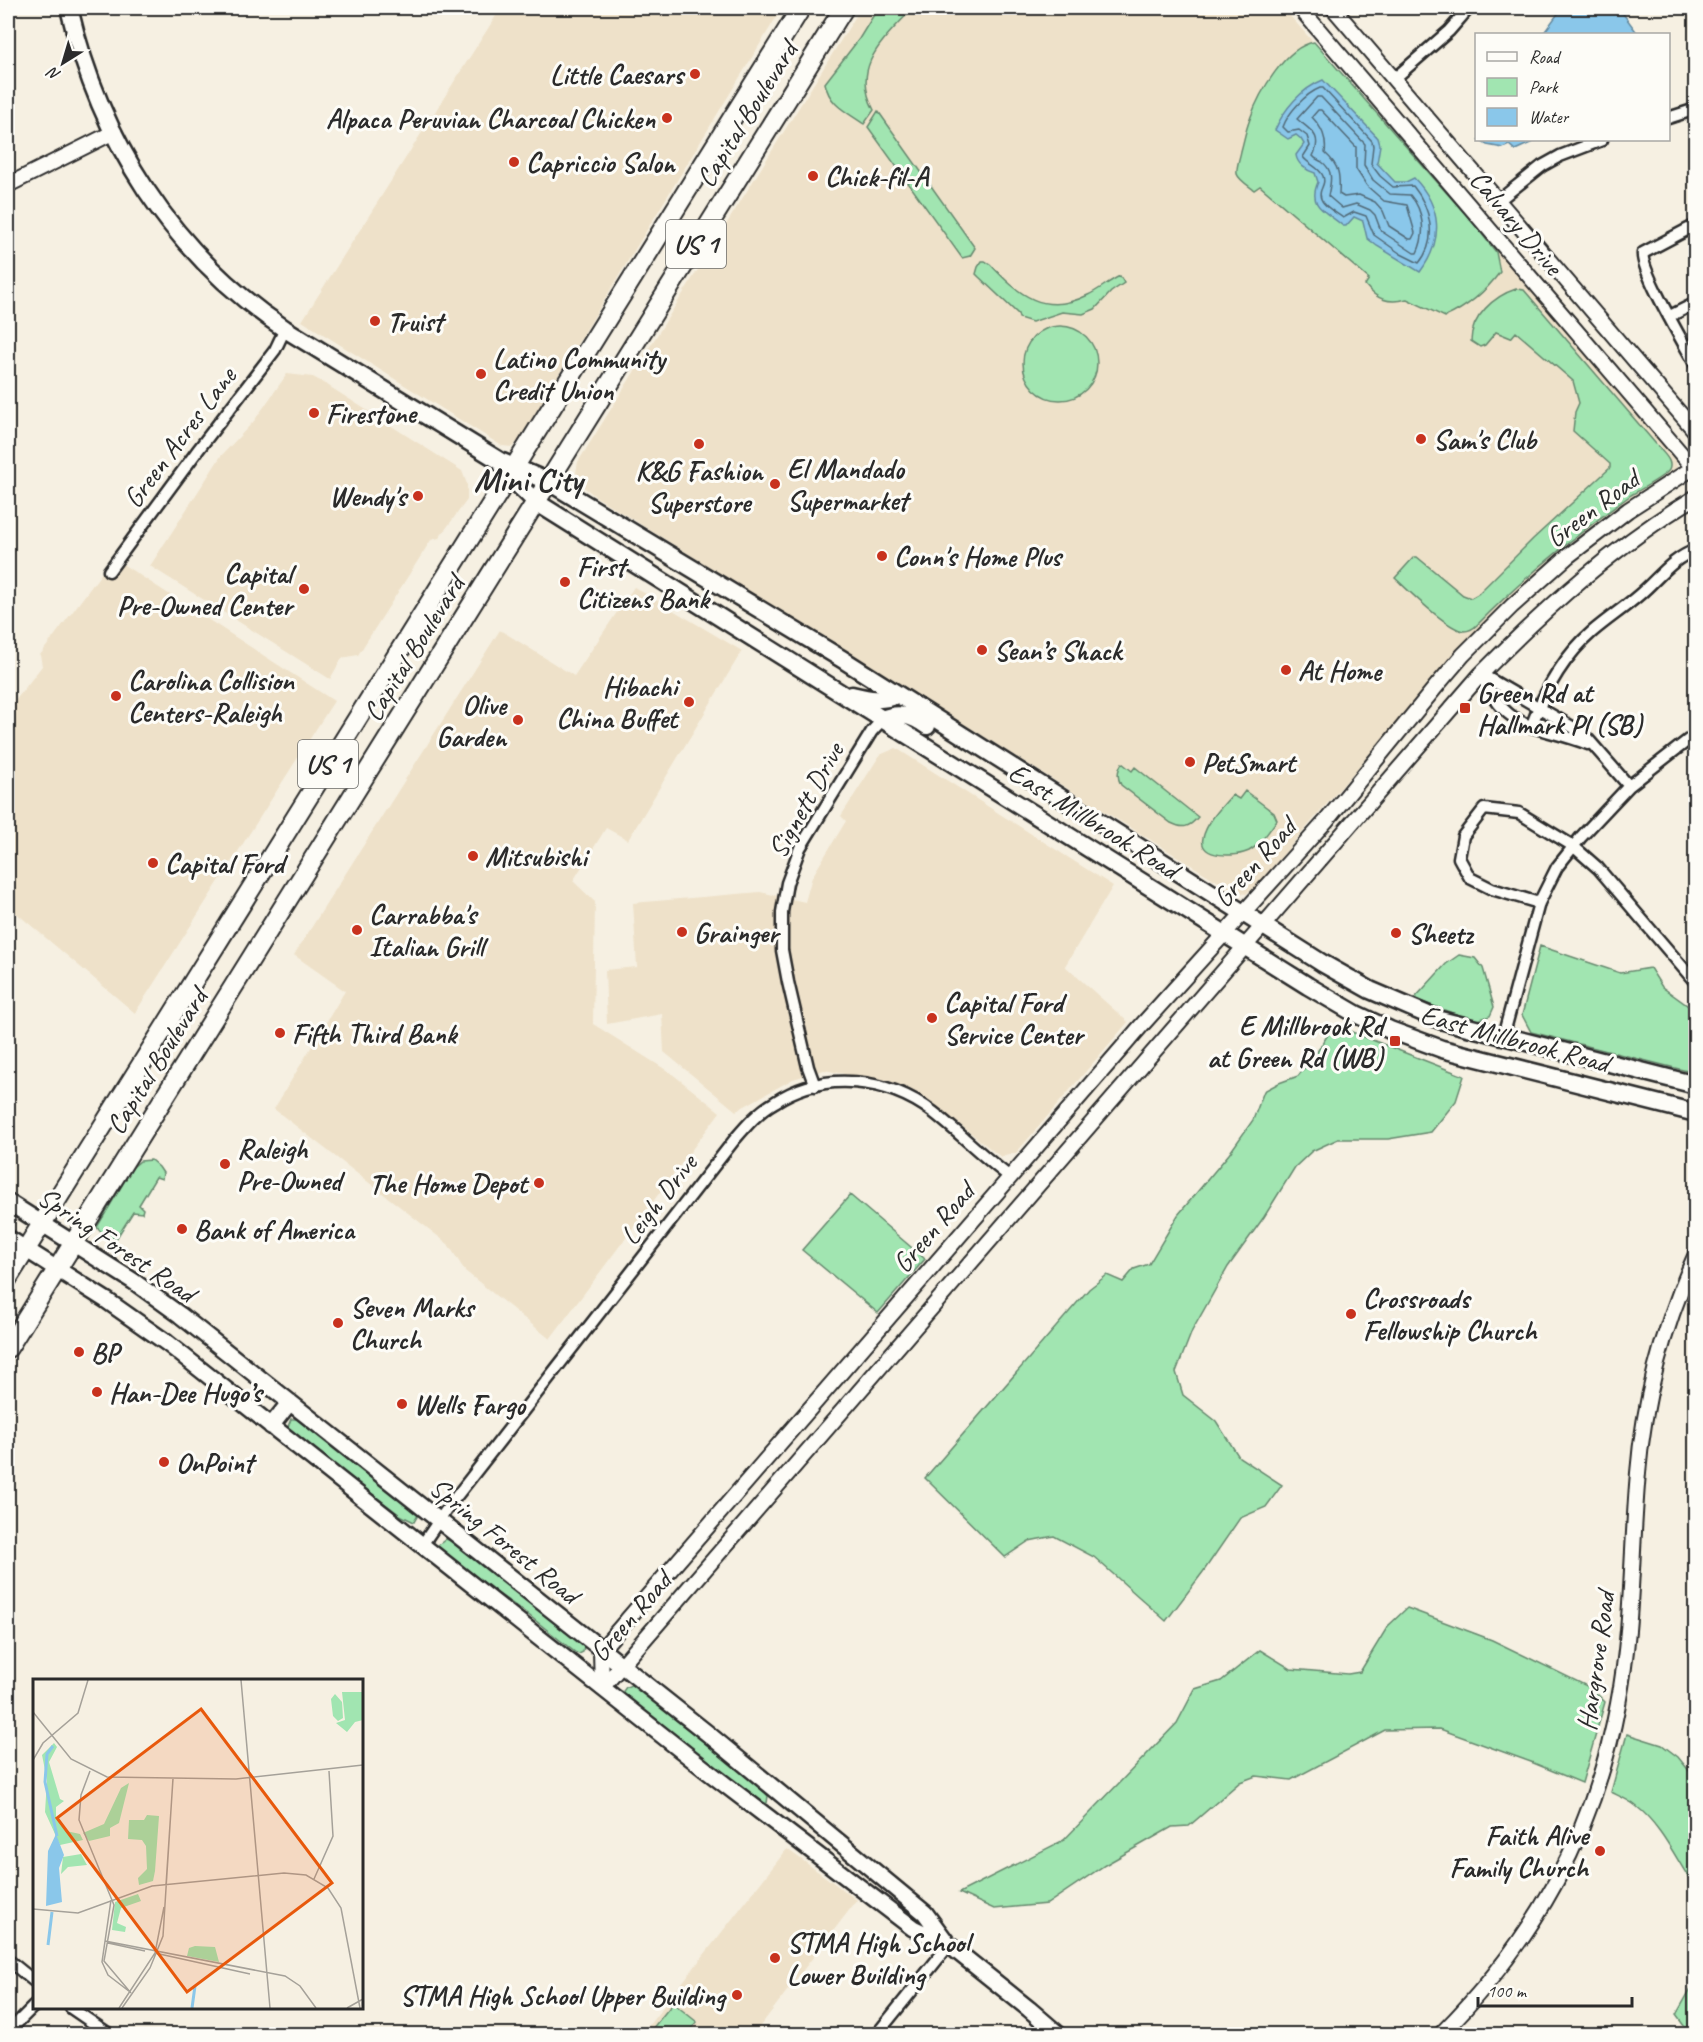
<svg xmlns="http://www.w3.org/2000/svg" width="1703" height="2042" font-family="Caveat,sans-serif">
<rect width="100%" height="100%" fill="#f6f0e2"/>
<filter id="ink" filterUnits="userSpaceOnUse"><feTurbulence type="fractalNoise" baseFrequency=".0167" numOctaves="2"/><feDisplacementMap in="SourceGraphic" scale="12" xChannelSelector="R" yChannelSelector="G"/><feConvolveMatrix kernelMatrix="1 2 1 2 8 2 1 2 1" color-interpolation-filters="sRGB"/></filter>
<g filter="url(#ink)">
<!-- built -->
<path fill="#eee1c9" d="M501,8H782L519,440L512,447L502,446L302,321Z
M861,8H1283L1474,224L1675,457L1677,467L1671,475L1521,590L1472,635L1257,885L1246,894L1233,891L595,496L579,483L576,472L578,462Z
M287,374L313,377L324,383L462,471L467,484V500L439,538L431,540L358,655L342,658L330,679L150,566L221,456L254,421Z
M113,558L334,701L135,1013L8,906V710L42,666L40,655Z
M634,587L742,651L628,840L606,828L573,881L595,902L593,1024L671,1073L720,1112L550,1339L465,1271L448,1244L274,1109L345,991L294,955L500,630L574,676Z
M896,748L1113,886L1065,966L1128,1022L1016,1153L1001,1157L944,1112L898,1084L824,1070L793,1079L736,1111L664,1052L662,1014L607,1024L605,970L637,967L633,903L760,892L805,902L812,877L846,821L841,816L880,755Z
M787,1849L857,1900L754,2034H642Z"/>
<!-- green -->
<path fill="#a1e5b1" stroke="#66886e" stroke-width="1.5" d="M878,8H913C885,39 850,65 874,110L864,124C847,112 829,105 825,83L859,39Z
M1314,42L1474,224L1496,252L1500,272C1486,291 1468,307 1445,317L1407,299C1389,304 1377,300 1365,285L1369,279L1260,186L1254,190C1249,186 1239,180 1237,174C1236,167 1240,157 1241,151C1244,140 1246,129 1250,119C1259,93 1285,47 1314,42Z
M878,111L975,248L970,256L962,258L868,127Z
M982,261H985L990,264C1019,295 1044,317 1088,295C1099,290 1109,281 1120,276L1124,283L1111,292L1095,309L1083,314L1062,312L1032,322L1019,318L1018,314L979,277L976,274L978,267Z
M1516,289L1524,290L1661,450C1665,455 1673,462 1669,470C1667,474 1638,491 1631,495C1576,535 1524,577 1477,625C1473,629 1469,631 1464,631C1447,629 1408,590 1395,578L1414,557H1417L1463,595L1471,598L1478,594L1533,539L1610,468V464L1573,431L1575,412L1579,403L1573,381L1516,332L1511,338L1496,332L1485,345L1480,347L1471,341C1471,317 1494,296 1516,289Z
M1023 363a37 37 0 1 1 74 0a37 37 0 1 1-74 0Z
M1122,763L1132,771L1135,767L1198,817C1189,828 1183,829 1171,823L1121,785C1117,777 1117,771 1122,763Z
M1245,791L1274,813L1277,820C1269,831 1261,844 1249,851C1237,857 1198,859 1203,838C1207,821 1222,807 1232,795L1239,799Z
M1540,946L1620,973L1650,968L1662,987L1695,1011V1073L1531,1032L1522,1015Z
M1459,955L1475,958L1483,968L1494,1007L1490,1016L1477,1020L1458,1015L1414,999L1446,964Z
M1334,1025L1464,1076L1456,1101L1431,1132L1388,1139H1338L1312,1151L1295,1167L1264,1217L1228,1267L1192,1331L1176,1372L1183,1395L1216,1421L1239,1457L1282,1485L1266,1507L1240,1518L1203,1572L1166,1621L1094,1557L1054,1536L1029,1541L1005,1557L925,1478L1089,1289L1107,1275L1123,1282L1134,1269L1149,1264L1178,1215L1229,1154L1253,1120L1264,1091L1279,1083L1298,1076L1317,1052Z
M151,1160L159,1167L163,1173L162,1179L156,1177L139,1205L143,1209L142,1213L133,1212L116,1239C108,1238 100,1233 97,1227L133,1167L140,1161Z
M850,1195L925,1259L878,1313L802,1250Z
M291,1419H297L418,1515L414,1522L400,1515L287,1429Z
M446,1539L451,1541L584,1646L583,1652L579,1654L576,1653L526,1613L442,1555L437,1546Z
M1407,1608L1492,1640L1591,1688L1605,1702L1582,1783L1531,1762L1440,1729L1385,1730L1291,1780L1256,1776L1240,1782L1189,1826L1172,1827L1105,1865L1047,1904L994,1909L959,1893L1064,1840L1177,1723L1195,1689L1221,1681L1260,1650L1291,1669L1348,1674L1360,1672L1388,1626Z
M631,1685L756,1783L768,1796L767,1803L761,1804L621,1694L626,1687Z
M1627,1734L1662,1745L1678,1757L1695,1778V1887C1676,1860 1663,1827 1636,1806C1629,1800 1619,1796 1611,1792Z
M1695,1969V2034H1690L1676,2015L1694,1983Z
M673,2003L697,2022L687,2034H648Z"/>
<!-- water -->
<path fill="#8ac7ea" stroke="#64899e" stroke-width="1.5" d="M1562,8H1619L1638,34H1543Z
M1323,80L1378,138L1380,145L1377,163L1395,182H1406L1414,178C1442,207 1444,240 1420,272L1377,246L1367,238L1363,221L1354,217L1346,226H1343C1326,211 1307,207 1318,182L1315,173C1307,171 1297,164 1296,155L1304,144L1301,139L1296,135L1288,139L1275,130C1284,109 1301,89 1323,80Z
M1479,140H1537L1515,150L1509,145L1503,148L1487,145Z"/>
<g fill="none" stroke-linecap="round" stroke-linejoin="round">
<!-- shore -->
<path stroke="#516977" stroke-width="1.5" d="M1320,88H1323L1372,141L1373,146L1371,164L1380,176L1393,187L1413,186C1431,208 1438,240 1419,263L1401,254L1374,235L1366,216L1354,212L1343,218C1334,211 1316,203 1321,190C1323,185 1325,182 1323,176C1319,167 1309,165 1303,157L1310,146L1307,136L1299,130L1288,132L1283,127C1288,113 1305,94 1320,88Z
M1317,97H1321L1365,144L1364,165L1373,180L1390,194L1410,195C1424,211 1426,234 1417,253H1414L1381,231L1375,215L1370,210L1356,204L1342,208L1328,196C1330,185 1335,171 1322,162C1319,160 1315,159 1313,156C1323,135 1311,131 1297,119Z
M1318,110H1321L1356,147V169L1367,186L1384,201L1407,205L1415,233L1412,239H1409L1389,226L1383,211L1375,202L1359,195L1344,197L1339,194C1340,176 1340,166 1325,153C1327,138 1322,128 1312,117Z"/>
<!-- minor casing -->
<g stroke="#2b2b2b" stroke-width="15">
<path id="minor" d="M1394,79L1449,31L1469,8
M1668,118L1696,109
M1498,201L1542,166L1560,156L1602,140
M1696,225L1643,253C1639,268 1686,347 1696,366
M1670,316L1696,303
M109,571L198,450L275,350L285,329
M1481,674L1574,728L1587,738L1629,786
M1481,674C1507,733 1536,724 1588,744
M1531,727C1544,692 1563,657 1592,632C1607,619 1624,608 1639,595C1658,579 1672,558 1696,550
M1539,903L1492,889L1470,878L1459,858L1463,836L1484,809L1519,813L1573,846L1598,868L1696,983
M1503,1037L1539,903L1557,867L1581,837L1629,786L1696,734
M815,1086L808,1067L788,982L782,950V912L787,883L800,848L872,731L883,719
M422,1545L449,1506L735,1139C747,1125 759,1111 775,1102C824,1070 888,1078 933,1112C960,1133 983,1157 1010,1177
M8,1960L34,1981
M71,2008L109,2034
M8,2032L34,2006
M877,2034L949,1945"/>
</g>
<!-- tertiary casing -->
<g stroke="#2b2b2b" stroke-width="18">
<path id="tertiary" d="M1300,8L1696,471
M1333,8L1696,432
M8,185L114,132
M602,1688L601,1650L1141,1026L1326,821L1439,683L1463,655L1512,606L1568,556L1628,510L1696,466
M602,1688L1481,674C1546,608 1615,545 1696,497
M1441,2034C1534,1941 1594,1834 1618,1704C1633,1627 1631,1550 1638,1473C1644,1397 1665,1323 1696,1254"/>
</g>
<!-- secondary casing -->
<g stroke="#2b2b2b" stroke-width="20">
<path id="secondary" d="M8,1202L133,1281L180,1315L707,1733L925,1913L947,1943
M8,1238L106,1300L167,1343L706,1770L913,1928L949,1945L1029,2009L1058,2034
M271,1426L290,1402"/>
</g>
<!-- primary casing -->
<g stroke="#2b2b2b" stroke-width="21">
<path id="primary" d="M69,8C100,140 171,253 285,329L500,461L549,482L842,659L1322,963L1370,990L1440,1020L1696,1085
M503,466L508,475L536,502L1308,986L1356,1014L1390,1030L1442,1049L1696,1113
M852,695C869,699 881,702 897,695
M883,719C899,711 913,716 927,726"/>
</g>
<!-- trunk casing -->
<g stroke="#2b2b2b" stroke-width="22">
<path id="trunk" d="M8,1278L801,8
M8,1348L844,8"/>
</g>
<!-- minor -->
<use href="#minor" stroke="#fdfcf7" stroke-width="10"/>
<!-- tertiary -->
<use href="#tertiary" stroke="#fdfcf7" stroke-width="14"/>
<!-- secondary -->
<use href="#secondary" stroke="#fdfcf7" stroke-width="15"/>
<!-- primary -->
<use href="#primary" stroke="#fdfcf7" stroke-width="16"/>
<!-- trunk -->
<use href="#trunk" stroke="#fdfcf7" stroke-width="18"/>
</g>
</g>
<!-- markers -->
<g fill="#c8321e" stroke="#fdfcf7" stroke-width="2">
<circle cx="695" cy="74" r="6"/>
<circle cx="667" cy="118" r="6"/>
<circle cx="514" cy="162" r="6"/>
<circle cx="813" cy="176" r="6"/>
<circle cx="375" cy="321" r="6"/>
<circle cx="481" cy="374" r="6"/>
<circle cx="314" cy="413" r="6"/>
<circle cx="1421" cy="439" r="6"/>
<circle cx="699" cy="444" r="6"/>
<circle cx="775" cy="484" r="6"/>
<circle cx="418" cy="496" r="6"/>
<circle cx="882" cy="556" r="6"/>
<circle cx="565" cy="582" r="6"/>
<circle cx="304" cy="589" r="6"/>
<circle cx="982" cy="650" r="6"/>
<circle cx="1286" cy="670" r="6"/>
<circle cx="116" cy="696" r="6"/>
<circle cx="689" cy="702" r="6"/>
<rect x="1459" y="702" width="12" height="12" rx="3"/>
<circle cx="518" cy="720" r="6"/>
<circle cx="1190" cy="762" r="6"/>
<circle cx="473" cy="856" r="6"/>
<circle cx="153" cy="863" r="6"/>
<circle cx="357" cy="930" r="6"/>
<circle cx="682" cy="932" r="6"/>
<circle cx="1396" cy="933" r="6"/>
<circle cx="932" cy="1018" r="6"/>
<circle cx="280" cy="1033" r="6"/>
<rect x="1389" y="1035" width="12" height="12" rx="3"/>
<circle cx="225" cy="1164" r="6"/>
<circle cx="539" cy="1183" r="6"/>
<circle cx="182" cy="1229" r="6"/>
<circle cx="1351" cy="1314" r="6"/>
<circle cx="338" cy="1323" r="6"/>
<circle cx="79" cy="1352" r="6"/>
<circle cx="97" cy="1392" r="6"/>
<circle cx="402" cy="1404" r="6"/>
<circle cx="164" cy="1462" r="6"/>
<circle cx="1600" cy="1851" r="6"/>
<circle cx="775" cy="1958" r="6"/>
<circle cx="737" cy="1995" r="6"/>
</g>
<g text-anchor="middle" stroke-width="6" stroke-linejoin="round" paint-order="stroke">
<!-- shield labels -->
<g fill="#fdfcf7" stroke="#6a6a68" stroke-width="1.5">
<rect x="666" y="220" width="60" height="48" rx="4.5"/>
<rect x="298" y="740" width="60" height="48" rx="4.5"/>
</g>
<g font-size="27" font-weight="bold" fill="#2b2b2b">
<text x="696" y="253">US 1</text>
<text x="328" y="773">US 1</text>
</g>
<!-- poi labels -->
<g font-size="28" font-weight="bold" fill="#2b2b2b" stroke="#fdfcf7" text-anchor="start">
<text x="683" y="84" text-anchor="end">Little Caesars</text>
<text x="655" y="128" text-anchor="end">Alpaca Peruvian Charcoal Chicken</text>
<text x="526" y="172">Capriccio Salon</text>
<text x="825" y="186">Chick-fil-A</text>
<text x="387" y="331">Truist</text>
<text x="493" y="368">Latino Community<tspan x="493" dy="32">Credit Union</tspan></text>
<text x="326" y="423">Firestone</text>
<text x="1433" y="449">Sam's Club</text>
<text x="787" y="478">El Mandado<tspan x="787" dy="32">Supermarket</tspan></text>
<text x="699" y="480" text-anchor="middle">K&amp;G Fashion<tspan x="699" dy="32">Superstore</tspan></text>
<text x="406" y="506" text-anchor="end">Wendy's</text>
<text x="894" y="566">Conn's Home Plus</text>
<text x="577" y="576">First<tspan x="577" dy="32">Citizens Bank</tspan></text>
<text x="292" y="583" text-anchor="end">Capital<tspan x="292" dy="32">Pre-Owned Center</tspan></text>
<text x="994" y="660">Sean’s Shack</text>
<text x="1298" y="680">At Home</text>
<text x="128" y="690">Carolina Collision<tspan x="128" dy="32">Centers-Raleigh</tspan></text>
<text x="677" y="696" text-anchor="end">Hibachi<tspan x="677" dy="32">China Buffet</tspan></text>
<text x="1477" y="702">Green Rd at<tspan x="1477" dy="32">Hallmark Pl (SB)</tspan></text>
<text x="506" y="714" text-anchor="end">Olive<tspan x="506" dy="32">Garden</tspan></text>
<text x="1202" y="772">PetSmart</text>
<text x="485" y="866">Mitsubishi</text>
<text x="165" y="873">Capital Ford</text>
<text x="369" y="924">Carrabba's<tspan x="369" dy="32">Italian Grill</tspan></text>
<text x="694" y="942">Grainger</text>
<text x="1408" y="943">Sheetz</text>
<text x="944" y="1012">Capital Ford<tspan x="944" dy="32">Service Center</tspan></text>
<text x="1383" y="1035" text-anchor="end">E Millbrook Rd<tspan x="1383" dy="32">at Green Rd (WB)</tspan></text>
<text x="292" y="1043">Fifth Third Bank</text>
<text x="237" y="1158">Raleigh<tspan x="237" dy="32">Pre-Owned</tspan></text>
<text x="527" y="1193" text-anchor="end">The Home Depot</text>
<text x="194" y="1239">Bank of America</text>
<text x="1363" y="1308">Crossroads<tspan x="1363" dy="32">Fellowship Church</tspan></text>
<text x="350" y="1317">Seven Marks<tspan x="350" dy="32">Church</tspan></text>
<text x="91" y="1362">BP</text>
<text x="109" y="1402">Han-Dee Hugo’s</text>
<text x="414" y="1414">Wells Fargo</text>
<text x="176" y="1472">OnPoint</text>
<text x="1588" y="1845" text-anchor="end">Faith Alive<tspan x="1588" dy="32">Family Church</tspan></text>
<text x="787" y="1952">STMA High School<tspan x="787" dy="32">Lower Building</tspan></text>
<text x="725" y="2005" text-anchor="end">STMA High School Upper Building</text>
</g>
<!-- street labels -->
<g font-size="28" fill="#2b2b2b" stroke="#fdfcf7">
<text transform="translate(746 114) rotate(-58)" y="10">Capital Boulevard</text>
<text transform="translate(1517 222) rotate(50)" y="10">Calvary Drive</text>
<text transform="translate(179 437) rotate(-53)" y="10">Green Acres Lane</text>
<text transform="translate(1592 508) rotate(-37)" y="10">Green Road</text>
<text transform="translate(413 648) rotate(-58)" y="10">Capital Boulevard</text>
<text transform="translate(805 800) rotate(-61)" y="10">Signett Drive</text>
<text transform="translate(1094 820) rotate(32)" y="10">East Millbrook Road</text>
<text transform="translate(1254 862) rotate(-48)" y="10">Green Road</text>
<text transform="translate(1515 1038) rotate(15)" y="10">East Millbrook Road</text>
<text transform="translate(156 1061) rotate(-58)" y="10">Capital Boulevard</text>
<text transform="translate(658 1199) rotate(-52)" y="10">Leigh Drive</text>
<text transform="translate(933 1227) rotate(-49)" y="10">Green Road</text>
<text transform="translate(117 1244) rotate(34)" y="10">Spring Forest Road</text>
<text transform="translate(505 1540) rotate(39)" y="10">Spring Forest Road</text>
<text transform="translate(630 1616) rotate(-49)" y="10">Green Road</text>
<text transform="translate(1595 1661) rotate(-82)" y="10">Hargrove Road</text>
</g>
<!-- district labels -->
<g font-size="34" font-weight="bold" fill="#2b2b2b" stroke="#fdfcf7">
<text x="528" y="491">Mini City</text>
</g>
</g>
<!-- overview -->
<g transform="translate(33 1679)">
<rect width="330" height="330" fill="#f6f0e2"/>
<path d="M309,13H330V41L322,43L314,53L303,44L312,41ZM302,15L309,23L310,39L305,42L300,37L298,20ZM21,64L24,68L16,83L27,120L31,122L23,128V138L33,152L47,155L50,161L27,166L12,133L14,101L9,76ZM96,104L86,144L77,149V157L56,162L50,154L71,145L88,109ZM114,136L126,137L122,192L120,202L106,206L105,199L114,190L113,167L109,161L95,160L96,141H111ZM48,175L54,186L35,188L28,195L30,178ZM105,215L108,222L88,229L84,244L93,248L92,253L79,251L82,223ZM162,267L182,268L186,283L154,277L156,269Z" fill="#a1e5b1"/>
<path d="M23,155L31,176L26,189L29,223L13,227L15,172Z" fill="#8ac7ea"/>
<path fill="none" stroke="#8ac7ea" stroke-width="3" d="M20,67L14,75L12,103L24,157M15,266L19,233M159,329L162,307"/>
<path fill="none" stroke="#a5a199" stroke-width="1.5" d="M208,1L237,329M0,33L38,80L74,98L203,100L330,86M0,81L10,64L45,34L55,1M57,92L48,116L46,141L81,226L71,282L98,314M281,200L300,157L296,92M133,206L140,100M78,221L69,283L75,296L97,313M0,230L45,234L119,207L251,194L273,196L295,209L308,229L327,329M72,262L252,297L267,307L283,329M75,264L112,272M122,274L217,295M86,329L122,274L131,228M89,329L117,289L130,257L140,99M314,329L330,320"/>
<path fill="#e8590c" fill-opacity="0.15" stroke="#e8590c" stroke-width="3" d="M168,30L299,204L154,313L24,139Z"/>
<rect width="330" height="330" fill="none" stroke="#2b2b2b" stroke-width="3"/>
</g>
<!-- margin -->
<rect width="1703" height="2042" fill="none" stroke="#fdfcf7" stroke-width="30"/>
<rect x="15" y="15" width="1673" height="2012" fill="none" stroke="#2b2b2b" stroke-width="2" filter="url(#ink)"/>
<!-- legend -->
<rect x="1475" y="33" width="195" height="108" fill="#fdfcf7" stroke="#a9a8a5" stroke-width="1.5"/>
<rect x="1487" y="52" width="30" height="9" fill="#fdfcf7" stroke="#a9a8a5" stroke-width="1.5"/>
<text x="1529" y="63" font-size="18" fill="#2b2b2b">Road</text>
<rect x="1487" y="78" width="30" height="18" fill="#a1e5b1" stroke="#a9a8a5" stroke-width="1.5"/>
<text x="1529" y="93" font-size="18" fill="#2b2b2b">Park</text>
<rect x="1487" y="108" width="30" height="18" fill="#8ac7ea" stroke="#a9a8a5" stroke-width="1.5"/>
<text x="1529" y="123" font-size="18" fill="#2b2b2b">Water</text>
<!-- north arrow -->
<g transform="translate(63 63) rotate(217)" stroke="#fdfcf7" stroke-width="4.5" paint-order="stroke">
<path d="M0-4.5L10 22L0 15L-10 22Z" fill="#2b2b2b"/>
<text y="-9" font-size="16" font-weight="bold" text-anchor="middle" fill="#2b2b2b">N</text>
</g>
<!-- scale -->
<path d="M1478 1997v9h154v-9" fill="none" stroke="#2b2b2b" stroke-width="3"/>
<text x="1487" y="1997" font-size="18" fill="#2b2b2b" stroke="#fdfcf7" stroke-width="4.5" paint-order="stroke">100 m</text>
</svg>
